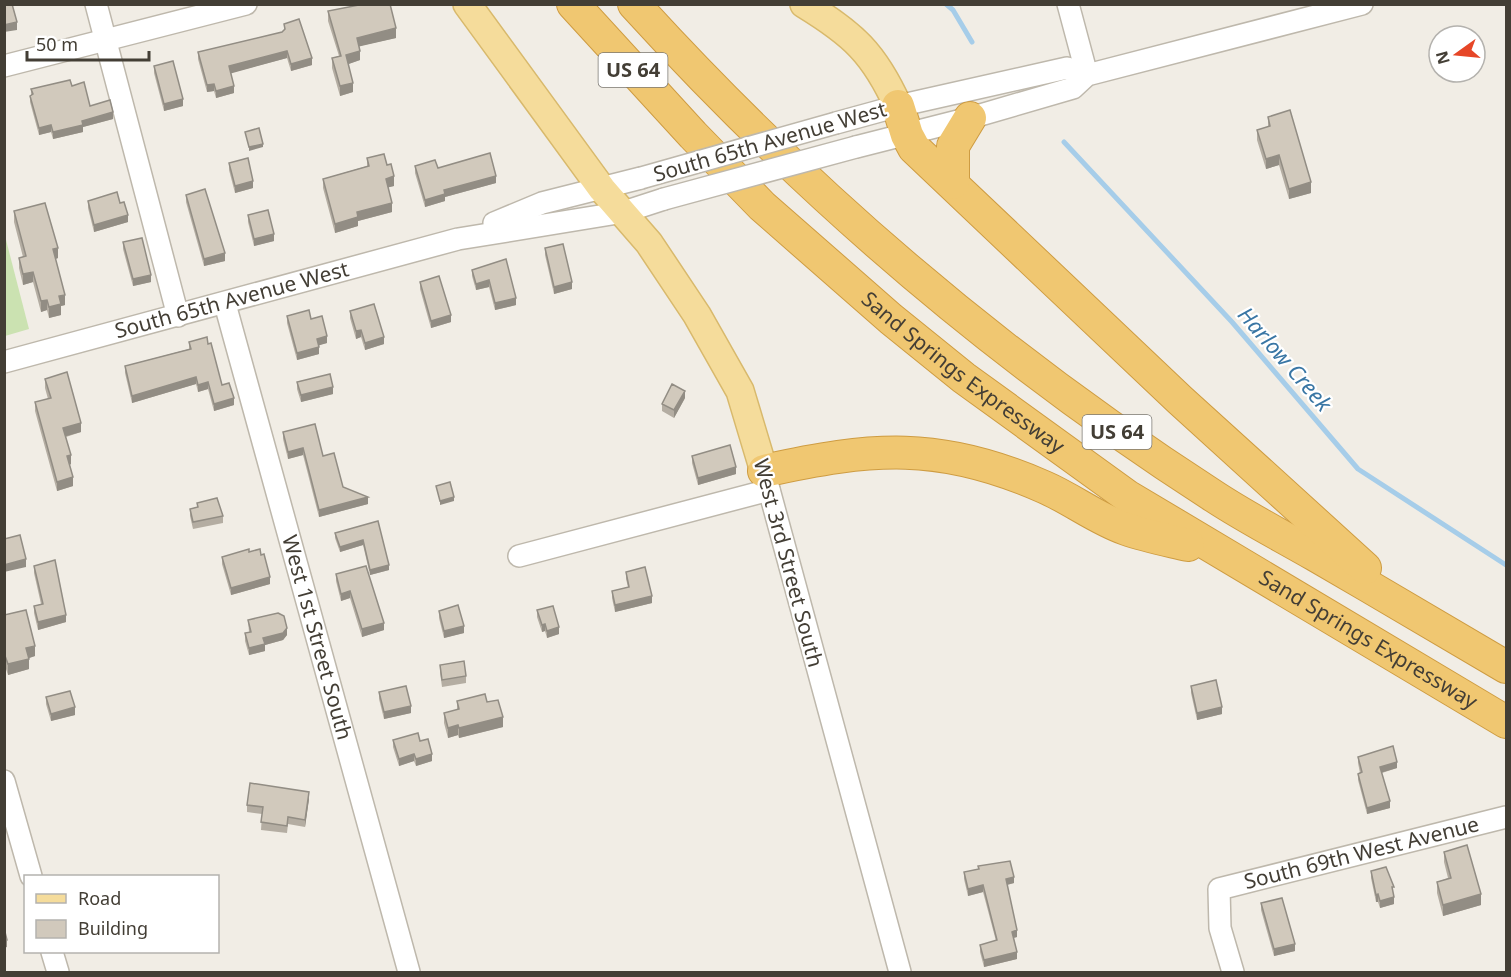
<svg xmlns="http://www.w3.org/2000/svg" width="1511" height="977" font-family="'Noto Sans',sans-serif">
<rect width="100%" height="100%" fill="#f1ede5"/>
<!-- green -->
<path fill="#cbe2b1" d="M5,236L29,329L5,336H4Z"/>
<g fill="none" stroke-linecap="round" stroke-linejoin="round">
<!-- stream -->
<path stroke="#a6cde9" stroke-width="5" d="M946,4L953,10L972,42
M1064,142L1232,322L1358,469L1506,565"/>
<!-- minor casing -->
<g stroke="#beb8ac" stroke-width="24">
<g id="minor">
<path d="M96,4L178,316"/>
<path d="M1068,4L1087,75"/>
<path d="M4,66L246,4"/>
<path d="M836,123L898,106L1067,68L1087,75"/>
<path d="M856,147L970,118L1073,88L1087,75L1362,4"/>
<path d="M494,223L542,203L641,178"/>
<path id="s1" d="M225,304L409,972"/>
<path id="s2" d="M4,362L458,239L624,212L664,199"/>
<path d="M764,471L900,972"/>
<path d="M519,556L769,490"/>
<path d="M4,781L31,876"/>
<path d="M52,952L58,972"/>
<path id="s3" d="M1233,972L1220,928L1219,889L1506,817"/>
</g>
</g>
<!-- major casing -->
<g stroke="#d8b96c" stroke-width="30">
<path id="major" d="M467,4L602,189L649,243L697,315L740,391L764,471
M804,4C853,34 874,53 898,106"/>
</g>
<!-- highway casing -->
<g stroke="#ce9c42" stroke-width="34">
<g id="highway">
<path id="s4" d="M573,4L693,135L762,206L891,319L964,378L1127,496L1506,722"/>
<path d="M634,4C806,193 1000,359 1215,497C1247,518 1282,536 1315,555C1379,592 1443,630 1506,667"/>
<path d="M898,106L907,135L914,148L1180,400L1365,568"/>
<path d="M953,183V146L970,118"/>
<path d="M764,471C872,447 940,441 1044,487C1072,499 1097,519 1126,529C1146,536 1167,540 1188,545"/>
</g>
</g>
<!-- minor -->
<use href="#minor" stroke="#fff" stroke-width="21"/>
<!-- major -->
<use href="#major" stroke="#f5dc9b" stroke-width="27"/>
<!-- highway -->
<use href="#highway" stroke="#f0c771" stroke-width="32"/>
<!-- minor-bridge casing -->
<g stroke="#beb8ac" stroke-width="24" stroke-linecap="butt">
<path id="minor-bridge" d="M641,178L836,123
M664,199L856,147"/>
</g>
<!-- minor-bridge -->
<use href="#minor-bridge" stroke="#fff" stroke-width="21"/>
</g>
<!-- wall -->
<path fill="#b4ada2" d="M328,11L396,38L359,46L360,60L348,64L353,92L340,96L332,68V58L339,56L328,21Z
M284,24L312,65L291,71L287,58L230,73L234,93L216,98L214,91L207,92L198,59V52L282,32L284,30Z
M154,66L183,106L164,111L154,73Z
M72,86L90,106L113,119L83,127V132L53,139L51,132L39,135L30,102V96L31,95V89Z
M1268,117L1311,193L1289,199L1279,165L1266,169L1257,140V130L1268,127Z
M367,158L387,165L394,186L388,187L392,212L358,221V226L335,233L323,188V179L367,166Z
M229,163L253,188L235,193L229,170Z
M415,166L438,168L496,183L445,197V201L425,207L415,173Z
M186,195L225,261L204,266L186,202Z
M88,201L120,203L128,222L94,232L88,208Z
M14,211L58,258L55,259L65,305L61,306V315L49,318L47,310L41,312L33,282L23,285L19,268V258L23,257L14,222Z
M248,215L274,241L254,246L248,222Z
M123,242L151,282L133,286L123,249Z
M545,248L572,289L554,294L545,255Z
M506,259L516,305L495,310L489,287L476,290L472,276V270Z
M420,282L451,322L431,328L420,289Z
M350,311L384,344L365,350L361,337L356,339L350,318Z
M287,316L311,319L327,343L318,345L319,354L297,360L287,323Z
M189,342L222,385L234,405L214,411L208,389L198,392L196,384L132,403L125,373V366L189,349Z
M45,379L81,432L66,437L71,464L70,465L73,486L57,491L35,411V402L48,399L45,388Z
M297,382L333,394L301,402L297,389Z
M685,398L674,418L662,411V404Z
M283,432L323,456L343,487L368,504L319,517L303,455L288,459L283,439Z
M692,456L736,474L698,485L692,463Z
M197,503L223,516V523L193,529L190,516V509L197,507Z
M378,521L389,570L370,575L363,545L340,552L335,538V533Z
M249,552L270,584L231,595L222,564V557Z
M34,566L66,622L38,630L34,613V606L41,604L34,573Z
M626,572L652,603L615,612L612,598V591L628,587L626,579Z
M336,574L384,630L362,637L350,598L341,601L336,581Z
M537,610L559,634L547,638L545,631L542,632L537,617Z
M439,611L464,633L444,638L439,618Z
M4,615L35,656L29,658V669L8,675L4,663Z
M248,620L287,635L283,640L265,645V651L249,655L245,641V633L249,632Z
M440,665L466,676V683L442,687L440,672Z
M1191,686L1222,714L1197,720L1191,693Z
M379,692L411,713L384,719L379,699Z
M46,697L75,715L51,721L46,704Z
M457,701L487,702L503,727L459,738L458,735L448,738L444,723V713L457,710Z
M393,740L420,741L432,761L416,766L414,761L399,766L393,747Z
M1358,757L1397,768L1382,773L1390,808L1367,814L1358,780V774L1360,773L1358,763Z
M309,799L305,827L288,824L287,833L261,830L262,814L247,812V805Z
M1444,852L1481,905L1443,916L1437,893V882L1448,878L1444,862Z
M978,866L1014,883L1007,885L1017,937L1014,938L1017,959L984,967L980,952V945L996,941L983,892L968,896L964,879V872L978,869Z
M1371,871L1394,894V904L1380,908L1378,902H1376L1371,878Z
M1261,903L1295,951L1274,956L1261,910Z"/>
<!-- shaded-wall -->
<path fill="#928d84" d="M17,22V30L4,32V25Z
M396,28V38L357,47V38Z
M287,51V58L229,74V66Z
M360,51V60L346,65V55Z
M312,58V65L291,71V64Z
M353,83V92L340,96V86Z
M214,84V91L207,92V85Z
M234,86V93L216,98V91Z
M183,99V106L164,111V104Z
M113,112V119L83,127V132L53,139V132L82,121Z
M51,125V132L39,135V128Z
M263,144V147L249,151V147Z
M1279,155V165L1266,169V159Z
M394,176V186L386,188V179Z
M496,176V183L445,197V201L425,207V200L444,190Z
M253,181V188L235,193V186Z
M1311,182V193L1289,199V189Z
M392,203V212L358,221V226L335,233V224L357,212Z
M128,215V222L94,232V225Z
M274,234V241L254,246V239Z
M58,248V258L53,260V249Z
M225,253V261L204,266V259Z
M33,272V282L23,285V274Z
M151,275V282L133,286V279Z
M489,280V287L476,290V284Z
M572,282V289L554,294V287Z
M65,295V305L61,306V315L49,318V307L59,296Z
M516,298V305L495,310V303Z
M47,300V310L41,312V301Z
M451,315V322L431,328V321Z
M361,330V337L356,339V331Z
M327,336V343L317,346V339Z
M384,337V344L365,350V343Z
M319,347V354L297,360V353Z
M196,377V384L132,403V396Z
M208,382V389L198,392V385Z
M333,387V394L301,402V395Z
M685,391V398L674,418V410Z
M234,398V405L214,411V404Z
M81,423V432L63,437V428Z
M303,448V455L288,459V452Z
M71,455V464L67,465V456Z
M736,467V474L698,485V478Z
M73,477V486L57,491V482Z
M368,497V504L319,517V510Z
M454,497V501L440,505V501Z
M363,540V545L340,552V547Z
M26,559V567L4,572V565Z
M389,565V570L370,575V570Z
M270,577V584L231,595V588Z
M350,591V598L341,601V594Z
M652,596V603L615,612V605Z
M66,615V622L38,630V622Z
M384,623V630L362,637V629Z
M545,624V631L542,632V625Z
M464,626V633L444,638V631Z
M559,627V634L547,638V631Z
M287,628V635L283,640L265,645V651L249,655V648L263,638Z
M35,646V656L26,659V648Z
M29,659V669L8,675V664Z
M411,706V713L384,719V712Z
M75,707V715L51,721V714Z
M1222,707V714L1197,720V713Z
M503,717V727L459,738V728Z
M458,725V735L448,738V728Z
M414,754V761L399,766V759Z
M432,754V761L416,766V759Z
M1397,762V768L1380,773V767Z
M309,792V799L305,827V820Z
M1390,801V808L1367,814V808Z
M1014,877V883L1006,885V879Z
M983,885V892L968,896V889Z
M1378,894V902H1376V895Z
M1481,894V905L1443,916V905Z
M1394,897V904L1380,908V901Z
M1017,930V937L1012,938V932Z
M7,940V947L4,948V941Z
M1295,944V951L1274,956V949Z
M1017,952V959L984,967V960Z"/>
<!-- building -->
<path fill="#d1c9bc" stroke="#928d84" stroke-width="1.5" d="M4,4H12L17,22L4,25Z
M364,4H390L396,28L357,38L360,51L346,55L353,83L340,86L332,58L341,56L328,11Z
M299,19L312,58L291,64L287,51L229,66L234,86L216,91L214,84L207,85L198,52L282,32L285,29L284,24Z
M173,61L183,99L164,104L154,66Z
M70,80L72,86L84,82L90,106L110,100L113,112L82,121L83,125L53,132L51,125L39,128L30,96L33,94L31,89Z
M1290,110L1311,182L1289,189L1279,155L1266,159L1257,130L1270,126L1268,117Z
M259,128L263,144L249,147L245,132Z
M490,153L496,176L444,190L445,194L425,200L415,166L435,160L438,168Z
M384,154L387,165L391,164L394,176L386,179L392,203L357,212L358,217L335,224L323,179L369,166L367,158Z
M248,158L253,181L235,186L229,163Z
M205,189L225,253L204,259L186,195Z
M117,192L120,203L124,202L128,215L94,225L88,201Z
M45,203L58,248L53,249L65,295L59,296L61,304L49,307L47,300L41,301L33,272L23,274L19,258L26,256L14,211Z
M268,210L274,234L254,239L248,215Z
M142,238L151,275L133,279L123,242Z
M563,244L572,282L554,287L545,248Z
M506,259L516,298L495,303L489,280L476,284L472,270Z
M439,276L451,315L431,321L420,282Z
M374,304L384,337L365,343L361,330L356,331L350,311Z
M309,310L311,319L322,316L327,336L317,339L319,347L297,353L287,316Z
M207,337L208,344L211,343L222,385L229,383L234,398L214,404L208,382L198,385L196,377L132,396L125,366L191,349L189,342Z
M67,372L81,423L63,428L71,455L67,456L73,477L57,482L35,402L51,398L45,379Z
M330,374L333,387L301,395L297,382Z
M672,384L685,391L674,410L662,404Z
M315,424L323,456L334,453L343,487L368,497L319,510L303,448L288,452L283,432Z
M730,445L736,467L698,478L692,456Z
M450,482L454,497L440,501L436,486Z
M217,498L223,516L193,522L190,509L198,507L197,503Z
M378,521L389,565L370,570L363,540L340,547L335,533Z
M20,535L26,559L4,565V539Z
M249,549V552L260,549L261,555L264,554L270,577L231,588L222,557Z
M55,560L66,615L38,622L34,606L43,604L34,566Z
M366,566L384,623L362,629L350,591L341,594L336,574Z
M645,567L652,596L615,605L612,591L629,587L626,572Z
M458,605L464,626L444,631L439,611Z
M553,606L559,627L547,631L545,624L542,625L537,610Z
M26,610L35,646L26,648L29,659L8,664L4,653V615Z
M278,613L284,616L287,628L283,633L263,638L265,644L249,648L245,633L251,632L248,620Z
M464,661L466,676L442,680L440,665Z
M1216,680L1222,707L1197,713L1191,686Z
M406,686L411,706L384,712L379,692Z
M70,691L75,707L51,714L46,697Z
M485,694L487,702L498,700L503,717L459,728L458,725L448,728L444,713L459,709L457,701Z
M418,733L420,741L428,739L432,754L416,759L414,754L399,759L393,740Z
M1393,746L1397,762L1380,767L1390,801L1367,808L1358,774L1362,772L1358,757Z
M250,783L309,792L305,820L288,817L287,826L261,822L263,807L247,805Z
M1467,845L1481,894L1443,905L1437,882L1451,878L1444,852Z
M1010,861L1014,877L1006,879L1017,930L1012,932L1017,952L984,960L980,945L997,940L983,885L968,889L964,872L979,869L978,866Z
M1386,867L1394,887H1392L1394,897L1380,901L1378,894L1376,895L1371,871Z
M1282,898L1295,944L1274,949L1261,903Z
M4,928L7,940L4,941Z"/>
<g text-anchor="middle" stroke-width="4.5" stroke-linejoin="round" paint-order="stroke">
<!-- shield labels -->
<g fill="#fff" stroke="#7b7872" stroke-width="1.5">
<rect x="598.5" y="53" width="69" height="34" rx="4.5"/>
<rect x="1082.5" y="415" width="69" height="34" rx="4.5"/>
</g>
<g font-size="20" font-weight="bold" fill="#433e35">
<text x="633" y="77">US 64</text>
<text x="1117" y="439">US 64</text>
</g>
<!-- street labels -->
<g font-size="21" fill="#433e35" stroke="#fff">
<text transform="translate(770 142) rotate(-16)" y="7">South 65th Avenue West</text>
<text dy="7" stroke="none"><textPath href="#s2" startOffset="236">South 65th Avenue West</textPath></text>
<text dy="7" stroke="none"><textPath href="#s4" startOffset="538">Sand Springs Expressway</textPath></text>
<text transform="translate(788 563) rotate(75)" y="7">West 3rd Street South</text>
<text dy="7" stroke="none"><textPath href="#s1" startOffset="346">West 1st Street South</textPath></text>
<text dy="7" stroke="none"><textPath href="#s4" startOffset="1024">Sand Springs Expressway</textPath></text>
<text dy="7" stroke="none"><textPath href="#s3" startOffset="232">South 69th West Avenue</textPath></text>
</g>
<!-- water labels -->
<g font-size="22" font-style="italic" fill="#3976a4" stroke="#fff">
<text transform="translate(1285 359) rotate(49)" y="8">Harlow Creek</text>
</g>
</g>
<!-- border -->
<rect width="1511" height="977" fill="none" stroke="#433e35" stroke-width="12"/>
<!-- legend -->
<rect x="24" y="875" width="195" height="78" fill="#ffffff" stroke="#b4b2ae" stroke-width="1.5"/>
<rect x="36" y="894" width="30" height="9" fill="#f5dc9b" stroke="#b4b2ae" stroke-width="1.5"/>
<text x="78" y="905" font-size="18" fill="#433e35">Road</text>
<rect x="36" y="920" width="30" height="18" fill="#d1c9bc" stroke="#b4b2ae" stroke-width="1.5"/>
<text x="78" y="935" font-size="18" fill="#433e35">Building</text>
<!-- north arrow -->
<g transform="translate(1457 54) rotate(255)"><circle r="28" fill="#ffffff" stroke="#b4b2ae" stroke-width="1.5"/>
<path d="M0-4.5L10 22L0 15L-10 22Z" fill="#e64627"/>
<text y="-9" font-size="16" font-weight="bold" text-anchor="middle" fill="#433e35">N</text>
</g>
<!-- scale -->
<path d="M27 51v9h122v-9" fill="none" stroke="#433e35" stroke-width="3"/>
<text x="36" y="51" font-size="18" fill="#433e35" stroke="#ffffff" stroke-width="4.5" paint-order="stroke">50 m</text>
</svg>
